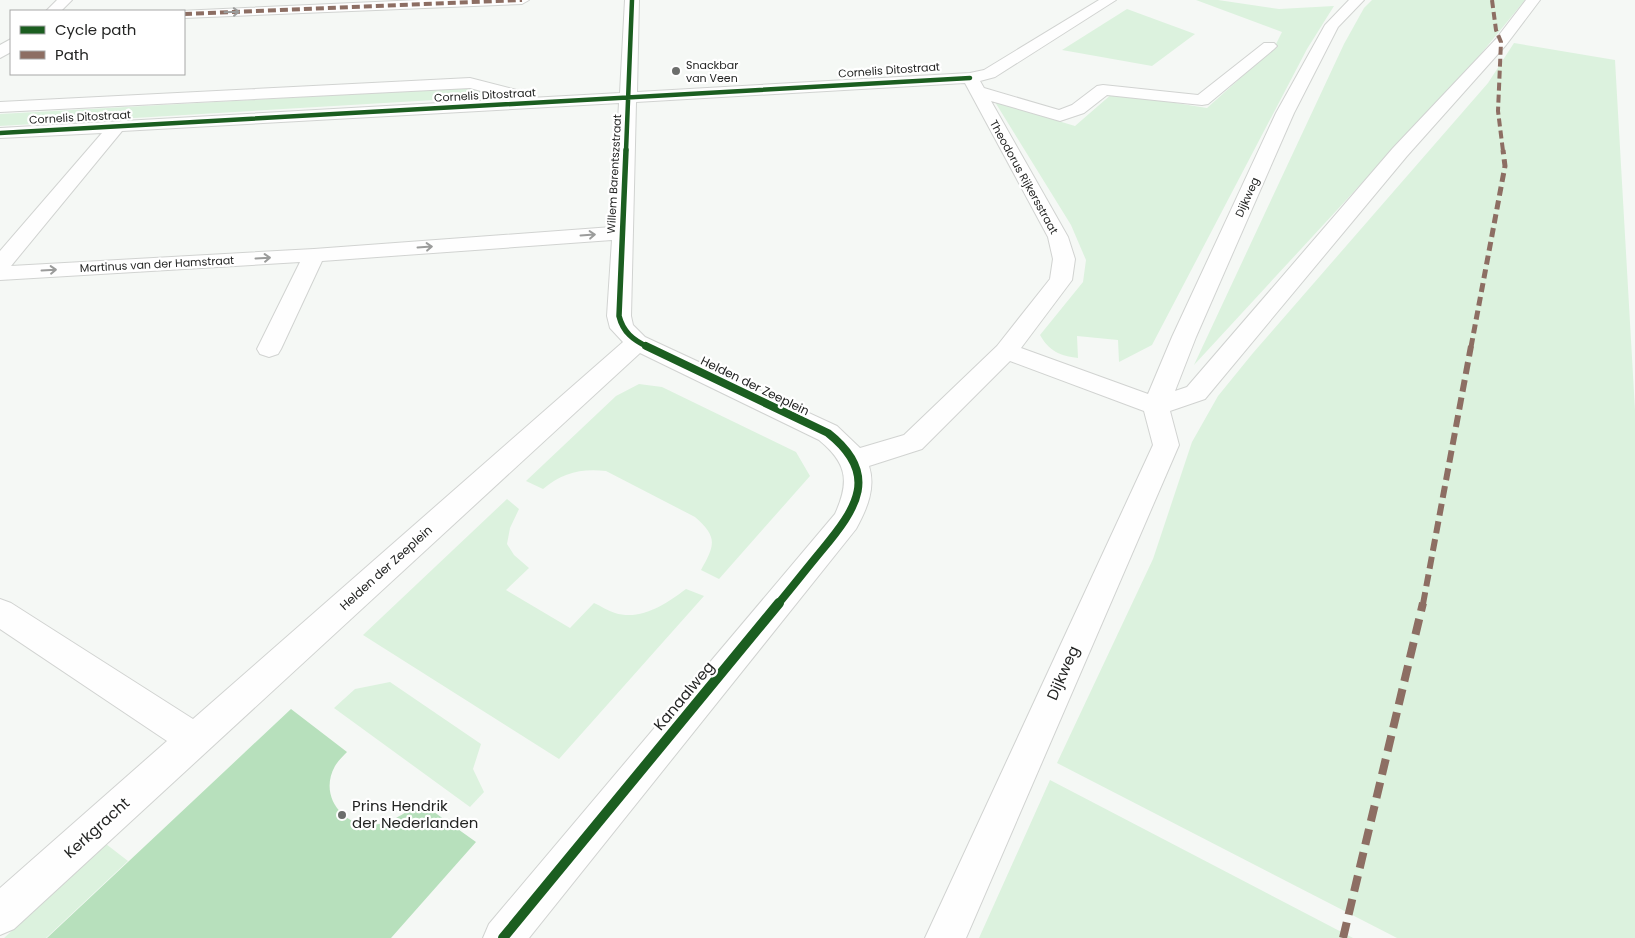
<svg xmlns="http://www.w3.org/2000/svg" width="1635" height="938" font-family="Poppins,sans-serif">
<rect width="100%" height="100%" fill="#f5f8f5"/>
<!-- green -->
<path fill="#dcf2de" d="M1196,0H1218L1279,9L1334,6L1307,49L1152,345L1119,362L1118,340L1077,336L1078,358C1060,356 1049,351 1040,335L1083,282L1086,260L1071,225L995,102L1075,126L1113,93L1207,108L1274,48L1282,32Z
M1372,0H1525L1480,55L1194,365L1344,44L1364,8Z
M1127,9L1195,34L1152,66L1062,50Z
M1514,43L1615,60L1635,410V938H1397L1057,763L1153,559L1192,442L1218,396L1253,353L1488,83Z
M465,88L502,96L0,126V114Z
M639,384L662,387L796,452L810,476L719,579L701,570C715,545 718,537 695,517L606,471C581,468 562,473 543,489L526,481L616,396Z
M507,499L519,509L510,528L507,544L514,555L529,568L506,590L570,628L594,603C601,606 608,611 615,613C641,621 666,604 686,589L704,596L559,759L363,635Z
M390,682L481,744L473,769L484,792L470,807L334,708L355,689Z
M1050,780L1353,938H979Z
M106,844L128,861L46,938H4Z"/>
<!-- water -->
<path fill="#b7e0bc" d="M291,709L347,752C343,756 338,761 335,766C317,798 347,831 379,824C395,821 408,811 420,802L476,842L391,938H47Z"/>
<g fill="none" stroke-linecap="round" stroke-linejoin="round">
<!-- minor casing -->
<g stroke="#d1d3d1" stroke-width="2">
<path id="minor" d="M57,0H72L61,11H46Z
M419,0H529L522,4L184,18V11H179Z
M625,0H639L637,92L970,73L984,70L1099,0H1116L995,77L980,81L984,88L1059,110L1072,105L1097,86L1103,85L1198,95L1264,43H1274L1277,46L1274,49L1208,104L1202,105L1107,95L1084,113L1060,121L991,101L1068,237L1075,259L1072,280L1021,348L1148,394L1172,337L1276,113L1325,25L1349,0H1364L1338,27L1294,113L1196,337L1175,391L1187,387L1393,148L1496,39L1526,0H1540L1506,45L1407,156L1205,399L1170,411L1179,445L966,938H925L1153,445L1144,411L1010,361L922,449L869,466C876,488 867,509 856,529L529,938H483L489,924L835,514C850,481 847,463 819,440L640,353L14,929L0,935V888L167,741L0,629V599L11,603L193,719L623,342L610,328L607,316L612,240L322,261L281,349L278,354L269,357L260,354L257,349L300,262L0,280V251L102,133L0,138V128L510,99L470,88L0,112V102L470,78L528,93L530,98L620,93ZM965,83L1048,237L1053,259L1050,279L997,346L904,435L860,448L837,426L645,337L633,325L631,316L636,102ZM619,103L612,227L314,249L11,266L122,131Z
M11,39V52L0,58V45Z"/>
</g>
<!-- minor -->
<use href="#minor" fill="#fefefe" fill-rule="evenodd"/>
<!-- quiet-far3 -->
<path stroke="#8d6e63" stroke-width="4" stroke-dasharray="8 4" stroke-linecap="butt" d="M1492,0L1496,30L1501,42L1498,111L1503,151
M184,14L522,0"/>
<!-- quiet-far2 -->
<path stroke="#8d6e63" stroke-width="5" stroke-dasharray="9 5" stroke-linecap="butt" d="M1471,347L1505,166L1503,150"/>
<!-- quiet-far1 -->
<path stroke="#8d6e63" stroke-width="6" stroke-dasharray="12 6" stroke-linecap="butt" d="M1423,604L1471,346"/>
<!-- quiet -->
<path stroke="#8d6e63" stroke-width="8" stroke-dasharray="16 8" stroke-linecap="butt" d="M1343,938L1423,603"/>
<!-- cycleway-far3 casing -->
<g stroke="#fff" stroke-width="6">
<path id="cycleway-far3" d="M0,133L970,78
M626,151L632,0"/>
</g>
<!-- cycleway-far2 casing -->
<g stroke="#fff" stroke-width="8">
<path id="cycleway-far2" d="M626,150L619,316C623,332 633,340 648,347"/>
</g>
<!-- cycleway-far1 casing -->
<g stroke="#fff" stroke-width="11">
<path id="cycleway-far1" d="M646,346L828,433C880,474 857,508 822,550C807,568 793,586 778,604"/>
</g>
<!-- cycleway casing -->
<g stroke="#fff" stroke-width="13">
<path id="cycleway" d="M503,938L779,603"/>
</g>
<!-- cycleway-far3 -->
<use href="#cycleway-far3" stroke="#1b5e20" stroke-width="4.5"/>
<!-- cycleway-far2 -->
<use href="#cycleway-far2" stroke="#1b5e20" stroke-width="5.5"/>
<!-- cycleway-far1 -->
<use href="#cycleway-far1" stroke="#1b5e20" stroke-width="8"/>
<!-- cycleway -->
<use href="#cycleway" stroke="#1b5e20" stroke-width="10"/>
</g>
<!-- one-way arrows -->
<defs><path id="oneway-shaft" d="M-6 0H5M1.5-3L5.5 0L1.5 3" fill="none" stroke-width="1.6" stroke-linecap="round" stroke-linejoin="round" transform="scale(1.25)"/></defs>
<g stroke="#9b9c9b">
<use href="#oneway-shaft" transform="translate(232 12) rotate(-2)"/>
<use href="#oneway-shaft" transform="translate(588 235) rotate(-4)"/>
<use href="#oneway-shaft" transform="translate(425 247) rotate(-4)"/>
<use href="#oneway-shaft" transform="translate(263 258) rotate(-3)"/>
<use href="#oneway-shaft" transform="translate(49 270) rotate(-3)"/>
</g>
<!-- markers -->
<g fill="#6c6e6c" stroke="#fff" stroke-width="2">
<circle cx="676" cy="71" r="5"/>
<circle cx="342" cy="815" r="5"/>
</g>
<g text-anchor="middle" stroke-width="4.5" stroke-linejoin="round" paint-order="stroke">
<!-- far-poi labels -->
<g font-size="11" fill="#232423" stroke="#fff" text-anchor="start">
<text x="686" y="69">Snackbar<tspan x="686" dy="13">van Veen</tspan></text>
</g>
<!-- far-street labels -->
<g font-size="11" fill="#232423" stroke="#fff">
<text transform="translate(889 70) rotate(-4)" y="4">Cornelis Ditostraat</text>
<text transform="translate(485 95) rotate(-3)" y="4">Cornelis Ditostraat</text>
<text transform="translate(80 117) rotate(-3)" y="4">Cornelis Ditostraat</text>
<text transform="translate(614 174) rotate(-87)" y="4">Willem Barentszstraat</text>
<text transform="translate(1024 177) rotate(61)" y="4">Theodorus Rijkersstraat</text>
<text transform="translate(1247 197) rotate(-66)" y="4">Dijkweg</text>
<text transform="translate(157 264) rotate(-3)" y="4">Martinus van der Hamstraat</text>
</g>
<!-- street labels -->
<g font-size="12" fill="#232423" stroke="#fff">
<text transform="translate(755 386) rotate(26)" y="4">Helden der Zeeplein</text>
<text transform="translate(386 568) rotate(-42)" y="4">Helden der Zeeplein</text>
</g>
<!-- near-street labels -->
<g font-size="15" fill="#232423" stroke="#fff">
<text transform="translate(1063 673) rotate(-66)" y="5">Dijkweg</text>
<text transform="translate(684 696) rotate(-50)" y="5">Kanaalweg</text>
<text transform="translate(97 828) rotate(-42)" y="5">Kerkgracht</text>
</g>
<!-- near-poi labels -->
<g font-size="15" fill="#232423" stroke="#fff" text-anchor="start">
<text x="352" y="811">Prins Hendrik<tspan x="352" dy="17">der Nederlanden</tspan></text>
</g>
</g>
<!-- legend -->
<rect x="10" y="10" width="175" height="65" fill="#ffffff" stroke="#a7a7a7"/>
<rect x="20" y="26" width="25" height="8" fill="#1b5e20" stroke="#a7a7a7"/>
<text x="55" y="35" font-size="15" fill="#232423">Cycle path</text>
<rect x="20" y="51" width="25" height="8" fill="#8d6e63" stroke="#a7a7a7"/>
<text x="55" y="60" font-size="15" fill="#232423">Path</text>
</svg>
